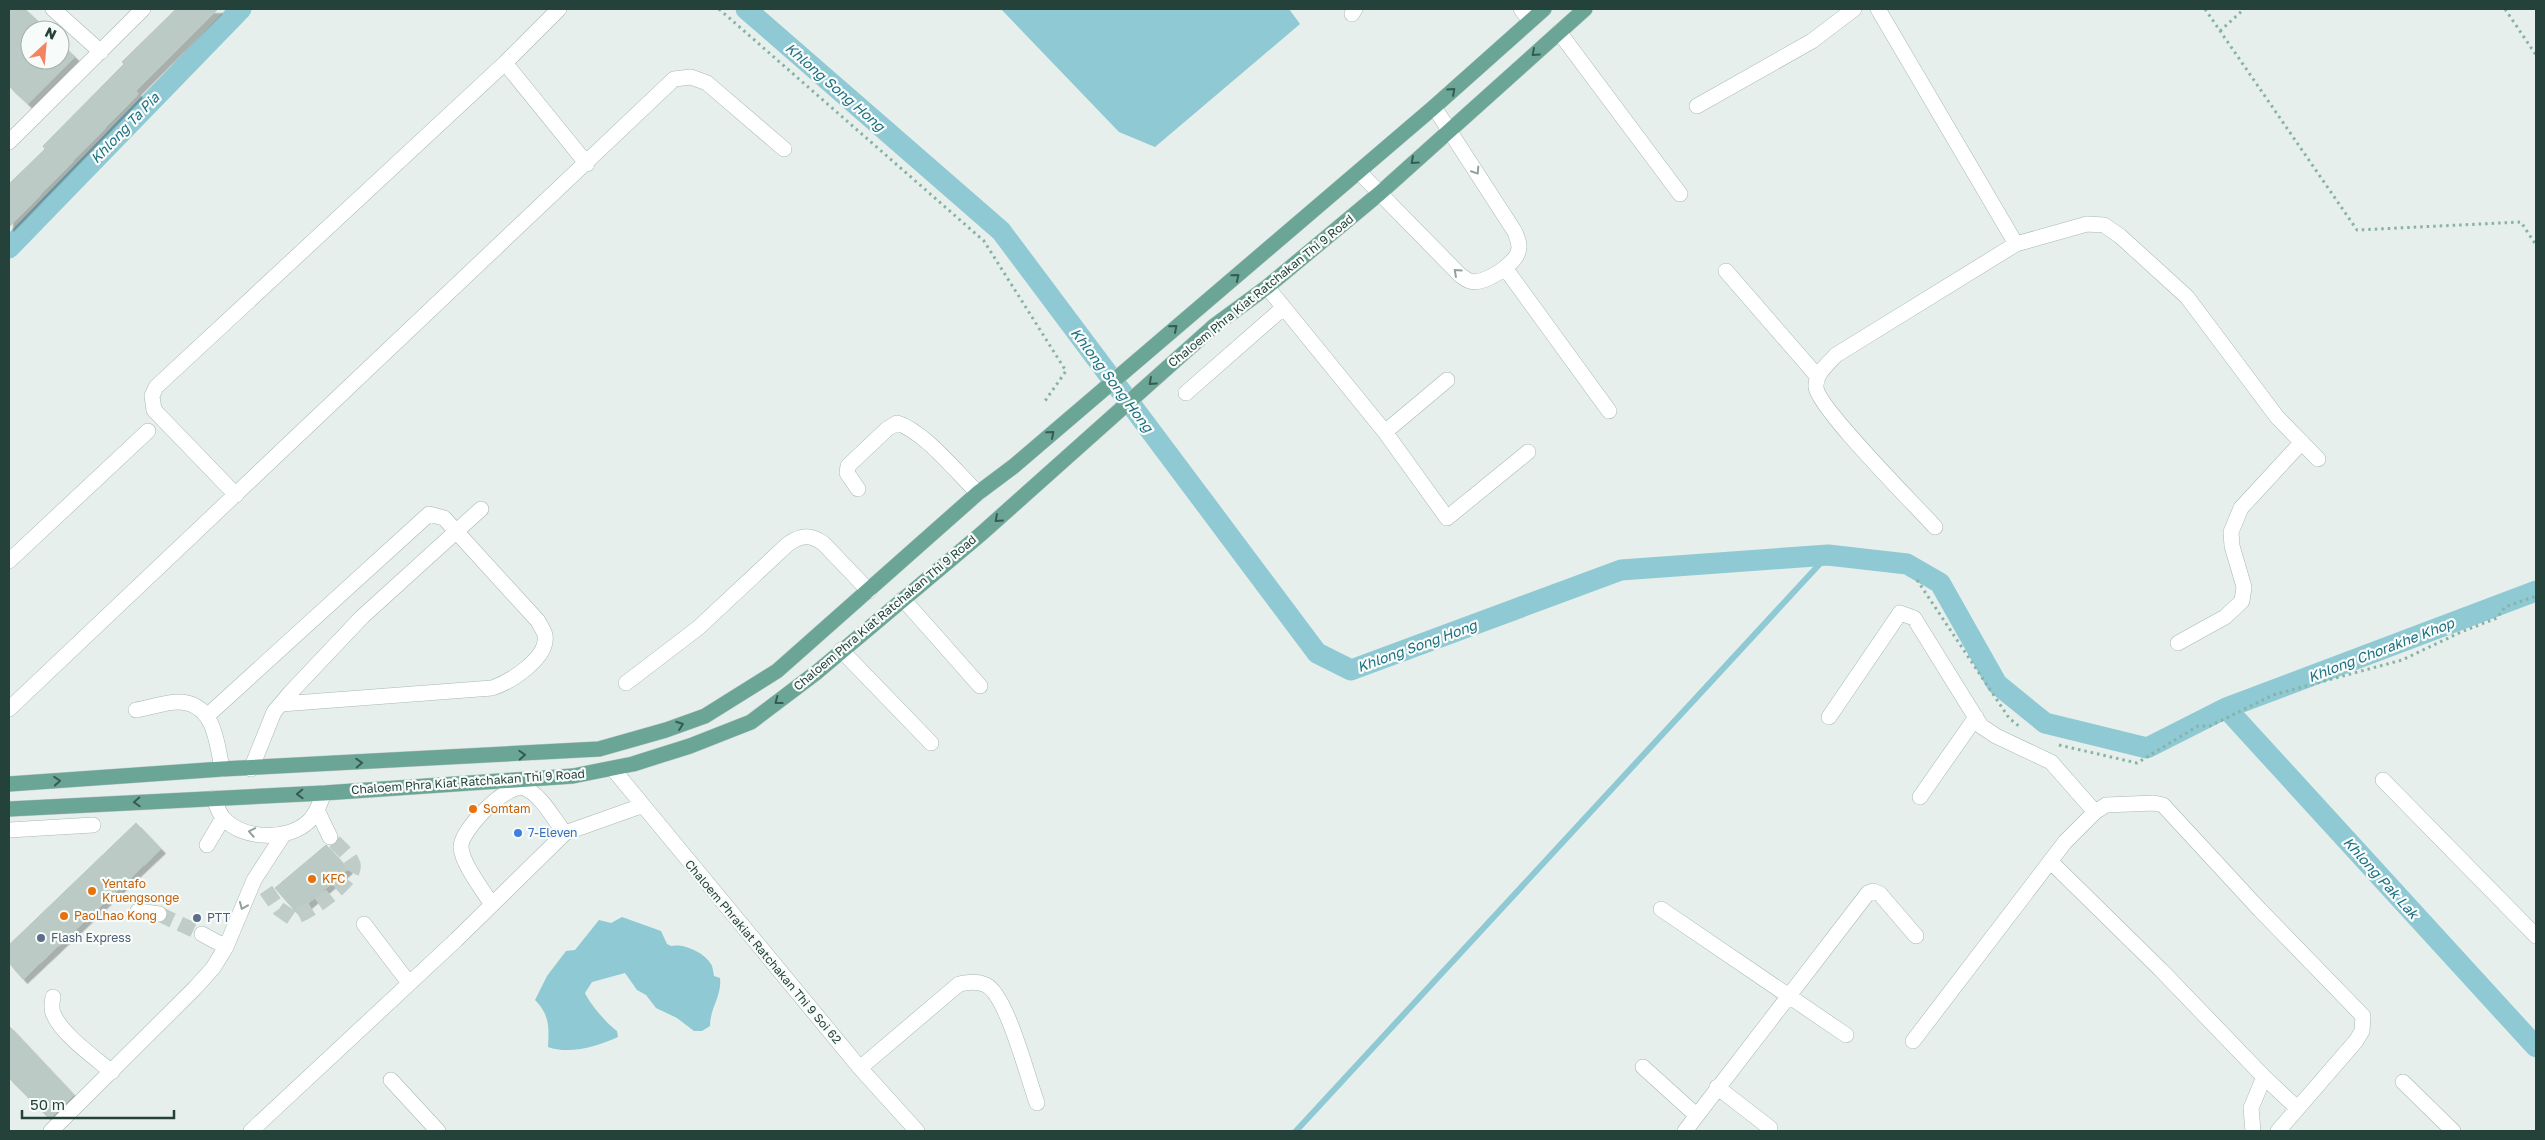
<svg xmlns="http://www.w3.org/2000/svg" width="2545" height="1140" font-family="'Golos Text',sans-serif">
<defs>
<filter id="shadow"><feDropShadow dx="4.5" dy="4.5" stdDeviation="0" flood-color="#0004"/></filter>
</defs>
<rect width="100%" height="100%" fill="#e6efeb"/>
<!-- water -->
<path fill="#8ec9d4" d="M1001,9H1289L1300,24L1155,147L1119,132Z
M622,917L661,931L667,944L671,946C683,943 704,952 711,964C713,967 713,972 714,976L720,978C722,996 710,1008 710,1026L702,1031H694L677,1018L656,1008L646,995L637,990L625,973L592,982L585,993C590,1004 607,1024 617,1031L618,1037C598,1046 570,1055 548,1047C549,1028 550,1015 535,1000L547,976L566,951L575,950L599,920L611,923Z"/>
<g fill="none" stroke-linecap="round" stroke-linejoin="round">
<!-- stream -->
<path stroke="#8ec9d4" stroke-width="6" d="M1296,1131L1828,555"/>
<!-- canal -->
<path stroke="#8ec9d4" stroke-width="21" d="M746,9L1001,231L1317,653L1351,670L1621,570L1828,555L1907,564L1940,583L1997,684L2045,723L2147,748L2226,708L2536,591
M9,248L241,9
M2226,708L2536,1047"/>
</g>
<!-- building -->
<path fill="#bbcac4" stroke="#b8c9c2" filter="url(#shadow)" d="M9,9H25L47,30H30V60H60V43L75,57L28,104L9,86Z
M176,9H218L136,91L138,94L9,227V184L45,149L43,146L124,64L122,62Z
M136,823L161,849L23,979L9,963V945Z
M326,845L348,869L297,913L275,888Z
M9,1026L74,1095L50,1119L9,1078Z"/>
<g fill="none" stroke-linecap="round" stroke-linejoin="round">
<!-- minor-tunnel -->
<path stroke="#bfccc8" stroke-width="15" stroke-dasharray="15 8" stroke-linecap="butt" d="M266,890L279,909L292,918C306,915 358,880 353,864C350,855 337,845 330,837
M159,914L202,934"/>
<!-- minor casing -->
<g stroke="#a8b8b2" stroke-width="16">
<path id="minor" d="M53,9L101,52
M1521,9L1530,21
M1878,9L2016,244
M1352,14L1355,9
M1559,32L1680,194
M505,63L587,164
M1697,106L1812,41L1854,9
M9,142L143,9
M1359,172L1460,275C1463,277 1466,280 1470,281C1483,286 1515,264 1518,252C1521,245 1517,238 1515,232L1434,107
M1505,268L1609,411
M1726,271L1818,377
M1267,287L1385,432L1447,518L1528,452
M1186,393L1283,308
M1385,432L1447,380
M858,489L847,473L848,466L887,429L897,423C924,431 957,473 978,493
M236,495L154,410L152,396L156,387L505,63L559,9
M1935,527C1916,506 1817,407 1816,387C1815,374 1828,364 1836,355L2016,244L2087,224L2104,225L2120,236L2187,297L2277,417L2318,459
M9,561L148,431
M903,599L980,686
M2178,643L2225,617L2242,601L2244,587L2232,546L2231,532L2241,508L2302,442
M841,650L931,743
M626,683L698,628L788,544C801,535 810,534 823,543L869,591
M9,709L674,79L691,77L707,83L784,149
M136,710C149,708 165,702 178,702C214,702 217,742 222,769
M207,716L429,514L444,518L538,621C540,625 544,631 545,635C549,658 510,682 492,688L281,704
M1829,717L1900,613L1914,618L1981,726L1996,736L2051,762L2095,812
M251,769L274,712L290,693L362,617L481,509
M613,769L860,1068L917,1131
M2383,780L2536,936
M1920,797L1976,717
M214,798C216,805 219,813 224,819C244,840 289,841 309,821C317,813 320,803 324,793
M317,810L330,837
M9,830L93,825
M207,845L223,818
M2051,862L2161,970L2264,1077L2297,1108
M492,905C483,890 462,864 461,847C460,831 507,782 524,788C541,794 554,820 565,833
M1661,909L1846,1035
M138,911L159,914
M364,924L409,983
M202,934L226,947
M53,997C52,1002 51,1008 53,1013C60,1033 95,1058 112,1072
M1913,1041L2065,842L2095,812L2106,805L2154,803L2163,805L2260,910L2363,1016L2362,1031L2356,1041L2278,1131
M1643,1067L1696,1115
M860,1068L959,984C969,982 977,981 986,985C1007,995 1028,1079 1037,1103
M391,1080L438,1131
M2403,1082L2453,1131
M1717,1087L1770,1128
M51,1131L195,988L213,968L226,947L254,880L284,834
M251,1131L456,940L565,833L641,806
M1685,1131L1868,893L1873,891L1880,894L1916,936
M2253,1131L2251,1108L2264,1077"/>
</g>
<!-- major casing -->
<g stroke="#c2cac8" stroke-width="16">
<path id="major" d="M9,784L222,769L599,749L666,730L705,716L777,671L978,493L1014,466L1434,107L1544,9
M9,809L324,793L573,776L633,764L690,746L751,722L817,672L981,534L1214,326L1267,287L1380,193L1585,9"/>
</g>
<!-- path -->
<path stroke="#86b3a5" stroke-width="3" stroke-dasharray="2.5 4" stroke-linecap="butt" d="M719,9L984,241L1066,371L1045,401
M2205,9L2357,230L2521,222L2536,245
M2505,9L2536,55
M2220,31L2244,9
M1917,580L2009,718L2020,727
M2059,745L2137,763L2198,726H2210L2273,695L2402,660L2461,632L2497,618L2505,607L2536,596"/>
<!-- minor -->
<use href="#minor" stroke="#fff" stroke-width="15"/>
<!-- major -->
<use href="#major" stroke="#6aa596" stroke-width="15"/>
</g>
<!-- one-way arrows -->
<defs><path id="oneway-chevron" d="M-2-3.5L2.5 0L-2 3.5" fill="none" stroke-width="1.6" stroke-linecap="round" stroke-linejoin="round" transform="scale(1.25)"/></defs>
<g stroke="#365b51">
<use href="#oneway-chevron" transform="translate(1535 53) rotate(138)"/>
<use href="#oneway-chevron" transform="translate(1452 91) rotate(-42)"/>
<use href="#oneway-chevron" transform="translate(1414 161) rotate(138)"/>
<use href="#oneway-chevron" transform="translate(1236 277) rotate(-39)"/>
<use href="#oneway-chevron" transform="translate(1174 328) rotate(-41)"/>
<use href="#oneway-chevron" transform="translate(1152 382) rotate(138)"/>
<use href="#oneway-chevron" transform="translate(1051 434) rotate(-41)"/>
<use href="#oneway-chevron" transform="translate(998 519) rotate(138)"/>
<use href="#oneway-chevron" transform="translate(778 701) rotate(143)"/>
<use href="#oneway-chevron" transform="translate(680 725) rotate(-20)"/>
<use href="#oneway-chevron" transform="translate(522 755) rotate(-3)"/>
<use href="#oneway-chevron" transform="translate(359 763) rotate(-3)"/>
<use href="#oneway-chevron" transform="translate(57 781) rotate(-4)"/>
<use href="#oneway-chevron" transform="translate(300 794) rotate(178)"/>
<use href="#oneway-chevron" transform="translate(137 802) rotate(177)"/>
</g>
<g stroke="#92a09c">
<use href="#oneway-chevron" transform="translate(1476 171) rotate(57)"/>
<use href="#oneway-chevron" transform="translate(1457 272) rotate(-138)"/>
<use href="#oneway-chevron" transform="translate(252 832) rotate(-169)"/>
<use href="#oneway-chevron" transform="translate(243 906) rotate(113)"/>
</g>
<!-- markers -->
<g fill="#e8710a" stroke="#f7fbf9" stroke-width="2">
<circle cx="473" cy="809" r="5"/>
<circle cx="312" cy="879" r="5"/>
<circle cx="92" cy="891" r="5"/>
<circle cx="64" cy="916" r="5"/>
</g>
<circle fill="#3f7fe0" stroke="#f7fbf9" stroke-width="2" cx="518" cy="833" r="5"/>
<g fill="#5c6f8a" stroke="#f7fbf9" stroke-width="2">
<circle cx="197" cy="918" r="5"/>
<circle cx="41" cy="938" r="5"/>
</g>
<g text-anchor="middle" stroke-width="4.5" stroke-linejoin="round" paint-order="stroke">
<!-- street labels -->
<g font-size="12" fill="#24423a" stroke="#f7fbf9">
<text transform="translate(1261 291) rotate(-39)" y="4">Chaloem Phra Kiat Ratchakan Thi 9 Road</text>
<text transform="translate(885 613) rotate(-40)" y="4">Chaloem Phra Kiat Ratchakan Thi 9 Road</text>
<text transform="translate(468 782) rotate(-4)" y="4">Chaloem Phra Kiat Ratchakan Thi 9 Road</text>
<text transform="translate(763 952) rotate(50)" y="4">Chaloem Phrakiat Ratchakan Thi 9 Soi 62</text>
</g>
<!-- food labels -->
<g font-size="12" fill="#c56008" stroke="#f7fbf9" text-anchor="start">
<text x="483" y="813">Somtam</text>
<text x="322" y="883">KFC</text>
<text x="102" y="888">Yentafo<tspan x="102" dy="14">Kruengsonge</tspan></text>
<text x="74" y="920">PaoLhao Kong</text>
</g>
<!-- shop labels -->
<g font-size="12" fill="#366cbe" stroke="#f7fbf9" text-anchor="start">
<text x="528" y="837">7-Eleven</text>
</g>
<!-- service labels -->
<g font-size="12" fill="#4e5e75" stroke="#f7fbf9" text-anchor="start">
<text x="207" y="922">PTT</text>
<text x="51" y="942">Flash Express</text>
</g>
<!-- water labels -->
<g font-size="14" font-style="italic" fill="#1c6f80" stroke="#f7fbf9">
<text transform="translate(835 87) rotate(41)" y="5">Khlong Song Hong</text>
<text transform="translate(125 128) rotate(-46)" y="5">Khlong Ta Pia</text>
<text transform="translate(1112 380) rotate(53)" y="5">Khlong Song Hong</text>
<text transform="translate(1417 646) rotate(-20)" y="5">Khlong Song Hong</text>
<text transform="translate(2381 650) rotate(-21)" y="5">Khlong Chorakhe Khop</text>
<text transform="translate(2381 878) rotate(48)" y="5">Khlong Pak Lak</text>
</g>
</g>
<!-- border -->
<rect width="2545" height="1140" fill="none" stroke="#24423a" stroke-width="20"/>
<!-- north arrow -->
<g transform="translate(45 45) rotate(26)"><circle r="24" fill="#f7fbf9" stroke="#a3b1ad"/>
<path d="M0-4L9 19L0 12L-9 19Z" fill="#f4845f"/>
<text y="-8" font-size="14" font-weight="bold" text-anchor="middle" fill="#24423a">N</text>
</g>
<!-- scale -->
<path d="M22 1110v8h152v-8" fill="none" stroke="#24423a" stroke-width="2.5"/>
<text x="30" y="1110" font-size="15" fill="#24423a" stroke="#f7fbf9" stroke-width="4" paint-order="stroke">50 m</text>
</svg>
